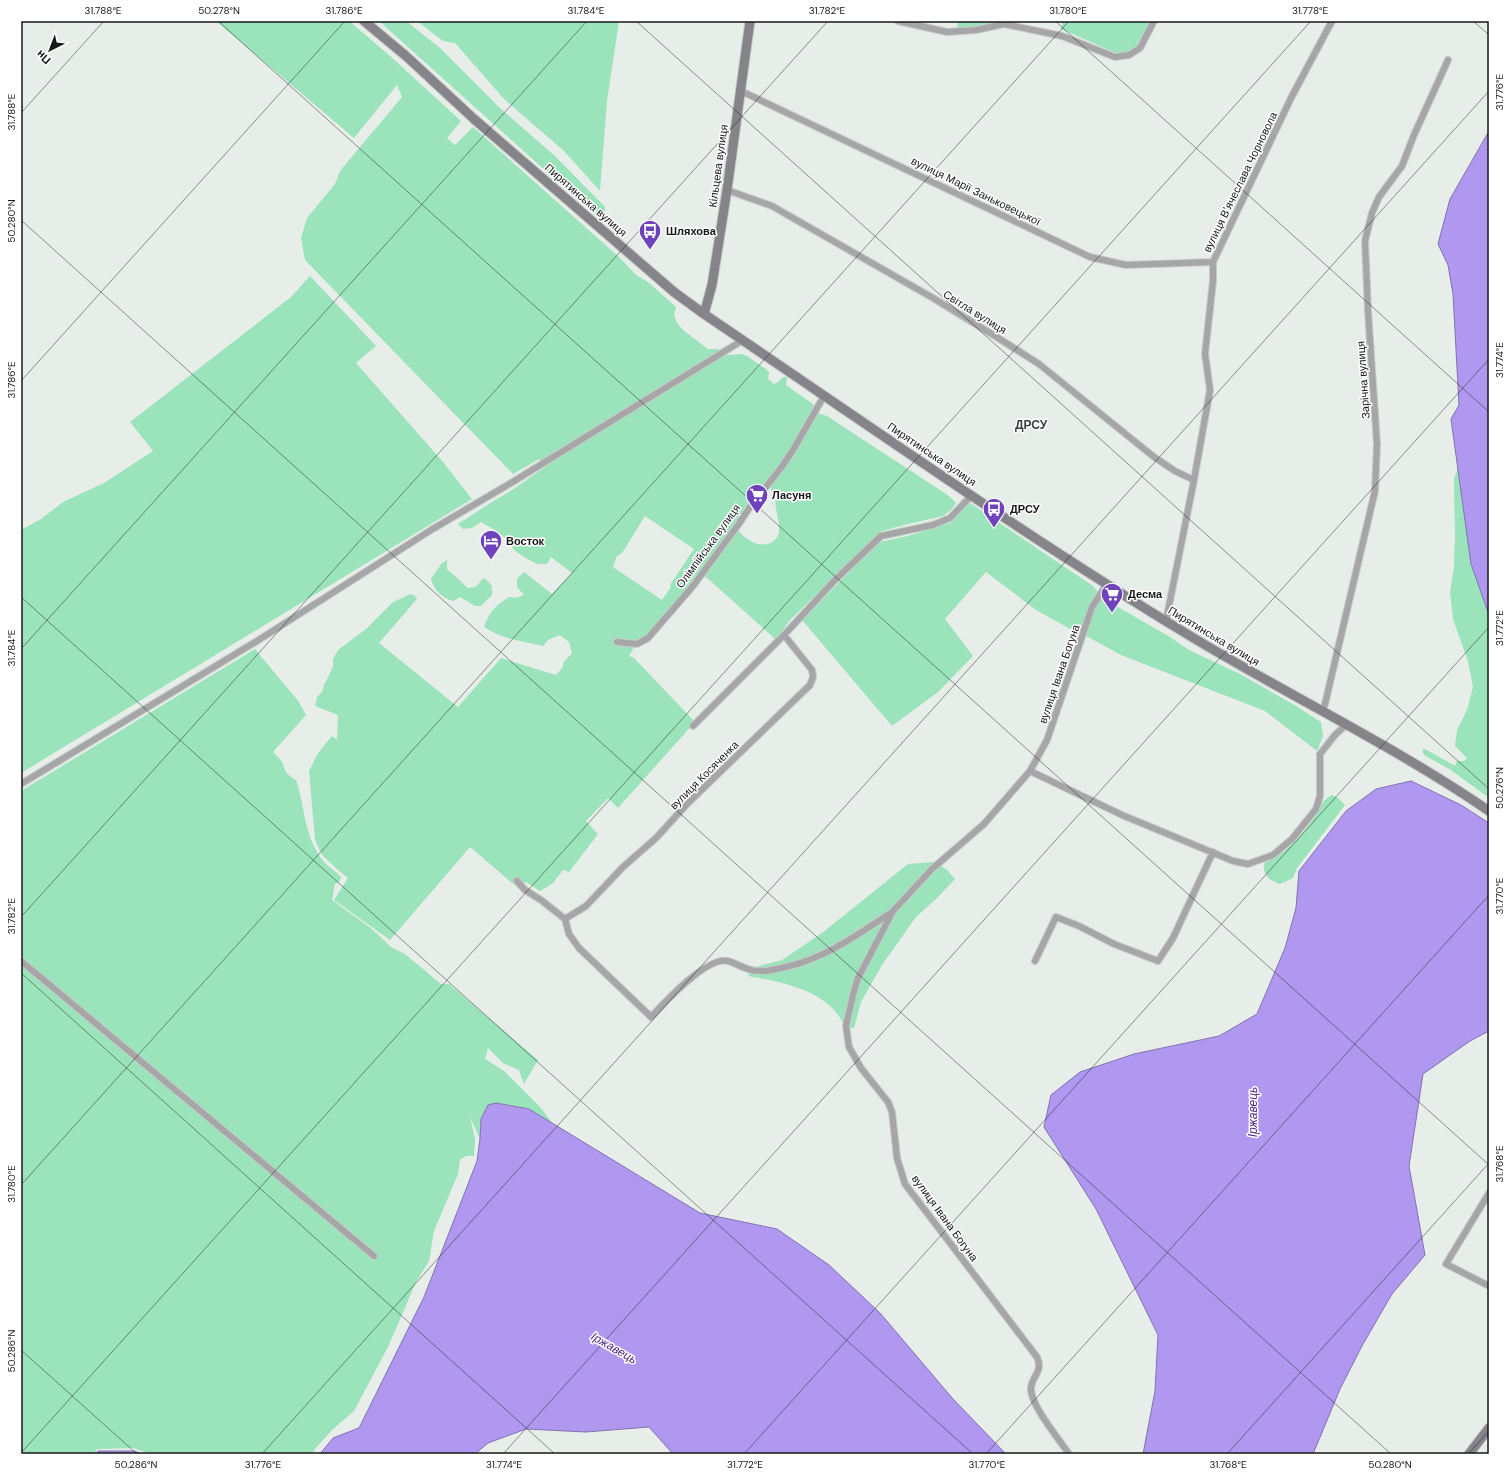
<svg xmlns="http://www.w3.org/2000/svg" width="1510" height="1475" font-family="'DM Sans',sans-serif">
<rect width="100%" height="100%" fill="#e7ede9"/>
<!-- green -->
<path fill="#9ae3bb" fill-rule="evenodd" d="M216,21H349L389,55L461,121L447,138L455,145L473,127L620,258L636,275L648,282L676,307L674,315L677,323L683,330L708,349H718L727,355L742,354L747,356L766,369L769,372L768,379L774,384L778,382L783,377H787L786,385L814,405L812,411L796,443L692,586L647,637L637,642L629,656L634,658L695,722L618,808L608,798L586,821L598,834L569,872L563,870L552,884L540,891L526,882L518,888L470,847L390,940L334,900L348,878L338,870L322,855L315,840L309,771L318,753L332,736L337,740L338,715L315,706L317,697L322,692L324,685L333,667V659L338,650L366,629L393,602L411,594L414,595L417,599L379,643L458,707L501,658L556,675L563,667V663L572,653L569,642L560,635L548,640L543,646C523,641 501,639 484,627C490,611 495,606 509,597L516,598L524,595L517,587V579L524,572L552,594L572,573L551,557L547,564H537L524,557L514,550L508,540L495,530L481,522L472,528L463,529L458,524L492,502L512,490L545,467L539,459L513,474L305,260L301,238L307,218L335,184L340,171L402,97L397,85L354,138ZM645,516L694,549L670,585L671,587L662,600L613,567L617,556L622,553Z
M379,21H406L440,48L500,108L556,157L605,207V217L596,216Z
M417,21H619L607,101L600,191L564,151L505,100L455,43L443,41Z
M958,21H1000L972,27L957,28Z
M1063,21H1150L1136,47L1126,52L1116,53L1061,29Z
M310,276L376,346L356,363L443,462L472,499L21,773V530L41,519L63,502L104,483L153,451L130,422L291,297Z
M818,413L827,416L949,496L956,503L951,510L943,516L900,526L882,531L789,621L783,630L775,639L705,576L738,530C748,543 767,552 778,536C782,522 773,508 776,497L772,493L770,485L783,467L789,462L813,419Z
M1458,468L1471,564L1489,615V798L1451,770L1424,755L1422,749H1425L1455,766L1457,761H1464L1467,758L1455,746L1457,730L1467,710L1473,687L1468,661L1453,619L1450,592L1454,567L1455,535L1454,478Z
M970,503L1093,586L1104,599L1170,637L1189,650L1240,674L1296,706L1321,722L1323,736L1317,751L1265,711L1121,655L1088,637L1074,631L1036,610L986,572L945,619L973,656L938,692L892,726L802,620L879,542L908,536L950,523Z
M447,560V569L468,588L476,587L483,578L488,581L492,586V595L481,606H475L460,597L453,601C442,598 434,590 431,579L441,564Z
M255,649L299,702L306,715L273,752C276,755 280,759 282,762C286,773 286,774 296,780C305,806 304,835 321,858C326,866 335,870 341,877L340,881L335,884L332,900L372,929L391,947L405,954L441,984H449L538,1060L524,1084L519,1070L503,1063L488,1048L485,1059L504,1071L541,1108L553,1124L529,1109L496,1103L488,1105L481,1119L480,1139L470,1117L475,1139L474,1156H466L460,1160L458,1174L434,1231L429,1261L416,1282L388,1347L354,1411L332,1430L314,1450L313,1454H151L133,1448L97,1449L94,1454H21V791Z
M1332,795L1338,798L1345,805L1297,868L1293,878L1280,884C1268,880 1263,875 1264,863C1283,855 1299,839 1311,822C1318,812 1321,800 1332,795Z
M935,862L947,870L955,879L937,898L916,917L882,965L861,1002L854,1028H845C832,991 782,982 748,976L752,968L782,960L822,933L908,864Z"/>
<!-- water -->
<path fill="#b098f0" stroke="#8272af" d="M1489,131V615L1471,564L1451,419L1459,405L1453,294L1448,265L1438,244L1450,199Z
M1411,781L1461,805L1489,823V1031L1470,1041L1423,1074L1409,1166L1425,1255L1392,1294L1363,1344L1340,1389L1313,1454H1143L1155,1391L1158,1335L1096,1209L1044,1127L1051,1095L1080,1072L1134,1054L1219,1036L1257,1014L1285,948L1296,908L1299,871L1346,811L1376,789Z
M496,1103L529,1109L700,1213L777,1229L829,1265L880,1313L953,1399L1006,1454H673L649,1427L586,1432L526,1429L488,1443L475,1454H320L333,1438L359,1428L424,1297L477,1161L480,1139L481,1119L488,1105Z
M98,1451H134L142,1454H96Z"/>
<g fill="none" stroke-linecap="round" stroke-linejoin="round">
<!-- street casing -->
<g stroke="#c6cbc7" stroke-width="8">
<path id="street" d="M898,21L947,32L976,30L1004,24L1062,36L1115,57L1129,55L1140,48L1154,21
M741,91L1090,257L1126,265L1213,262
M727,190L772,206L933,298L995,336L1039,364L1154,457L1175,471L1194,480
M1166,621L1194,480L1210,390L1205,354L1213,281V262L1291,98L1332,21
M617,642L637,644L648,638L693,586L738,525L750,507L781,468L793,450L824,396
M1322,711L1325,704L1375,491L1377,444L1368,311L1365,241L1372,213L1379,197L1402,166L1414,135L1448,60
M693,726L784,635L835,580L881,536L933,525L950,518L972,495
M1030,771L1122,815L1233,861L1248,864L1273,855L1292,839L1316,809L1320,796V754L1335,735L1347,724
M21,784L257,641L431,530L511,483L743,340
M517,881L525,890L541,900L565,919L569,934L579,948L651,1017C664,1003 707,956 728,961C735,963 741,967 748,969C761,974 776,969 790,966C827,957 860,933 892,912
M565,919L586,906L623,867L656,838L688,803L810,685L813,677L812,670L784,635
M21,961L374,1256
M1035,961L1056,917L1079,926L1114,944L1158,961L1173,938L1213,852
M1489,1193L1446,1264L1489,1286
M1069,1454C1059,1439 1032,1407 1031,1390C1030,1377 1044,1373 1037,1357L905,1184L897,1158L892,1112L888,1102L861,1068L849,1047L846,1026L854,991L858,978L893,911L932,869L984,824L1030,771L1047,740L1092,607L1107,584"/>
</g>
<!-- secondary casing -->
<g stroke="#c6cbc7" stroke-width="11">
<path id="secondary" d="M364,21L406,56L474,119L615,241L674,292L704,314C864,422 1022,534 1187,634C1287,695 1393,745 1489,811
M704,314L712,285L727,190L750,21
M1469,1454L1489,1428"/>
</g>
<!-- street -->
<use href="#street" stroke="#a6a6a9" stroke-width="6"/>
<!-- secondary -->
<use href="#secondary" stroke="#858488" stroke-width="9"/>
</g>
<!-- ticks -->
<path fill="none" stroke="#161817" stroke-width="1" stroke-opacity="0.45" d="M218,21L1489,1165M636,21L1489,789M1055,21L1489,412M1473,21L1489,35M21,113L104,21M21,220L1391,1454M21,381L345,21M21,597L973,1454M21,649L587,21M21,917L828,21M21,973L555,1454M21,1185L1069,21M21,1350L137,1454M21,1453L1311,21M262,1454L1489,91M503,1454L1489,359M744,1454L1489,627M986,1454L1489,895M1227,1454L1489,1163M1468,1454L1489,1431"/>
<!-- icons -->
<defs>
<g id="bus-pin" transform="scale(1.15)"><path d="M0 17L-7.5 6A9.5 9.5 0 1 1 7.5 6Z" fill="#6e43bb" stroke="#fff"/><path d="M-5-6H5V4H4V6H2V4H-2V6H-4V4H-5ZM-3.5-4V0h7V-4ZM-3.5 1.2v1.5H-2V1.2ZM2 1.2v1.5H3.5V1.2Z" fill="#fff"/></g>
<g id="supermarket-pin" transform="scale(1.15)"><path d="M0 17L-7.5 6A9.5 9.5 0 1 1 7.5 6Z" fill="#6e43bb" stroke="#fff"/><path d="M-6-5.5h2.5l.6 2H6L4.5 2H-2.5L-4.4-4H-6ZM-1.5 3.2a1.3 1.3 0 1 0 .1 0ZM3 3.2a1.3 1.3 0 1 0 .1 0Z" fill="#fff"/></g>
<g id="hotel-pin" transform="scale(1.15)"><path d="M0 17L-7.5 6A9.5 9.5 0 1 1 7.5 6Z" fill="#6e43bb" stroke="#fff"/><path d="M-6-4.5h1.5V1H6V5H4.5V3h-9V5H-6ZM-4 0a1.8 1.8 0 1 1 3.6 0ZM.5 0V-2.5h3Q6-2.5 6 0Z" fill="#fff"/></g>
</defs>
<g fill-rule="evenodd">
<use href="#bus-pin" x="650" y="231"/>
<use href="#supermarket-pin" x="757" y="495"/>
<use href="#bus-pin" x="994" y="509"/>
<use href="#hotel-pin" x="491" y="541"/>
<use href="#supermarket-pin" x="1112" y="594"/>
</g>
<g text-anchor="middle" stroke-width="3" stroke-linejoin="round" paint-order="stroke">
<!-- street labels -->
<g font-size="11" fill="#161817" stroke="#fff">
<text transform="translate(718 166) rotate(-82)" y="4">Кільцева вулиця</text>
<text transform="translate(1240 182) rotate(-64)" y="4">вулиця Вʼячеслава Чорновола</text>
<text transform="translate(976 191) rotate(26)" y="4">вулиця Марії Заньковецької</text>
<text transform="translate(586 200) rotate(41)" y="4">Пирятинська вулиця</text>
<text transform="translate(975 312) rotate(32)" y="4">Світла вулиця</text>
<text transform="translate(1363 380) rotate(-94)" y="4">Зарічна вулиця</text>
<text transform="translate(932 454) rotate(34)" y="4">Пирятинська вулиця</text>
<text transform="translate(708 546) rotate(-54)" y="4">Олімпійська вулиця</text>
<text transform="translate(1214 636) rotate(31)" y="4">Пирятинська вулиця</text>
<text transform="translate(1059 674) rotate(-71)" y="4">вулиця Івана Богуна</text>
<text transform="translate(704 775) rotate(-45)" y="4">вулиця Косяченка</text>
<text transform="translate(945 1218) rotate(54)" y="4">вулиця Івана Богуна</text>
</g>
<!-- poi labels -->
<g font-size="11" font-weight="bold" fill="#161817" stroke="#fff" text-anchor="start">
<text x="666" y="235">Шляхова</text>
<text x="772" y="499">Ласуня</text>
<text x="1010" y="513">ДРСУ</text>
<text x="506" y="545">Восток</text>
<text x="1128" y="598">Десма</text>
</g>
<!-- neighbourhood labels -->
<g font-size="12" font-weight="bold" fill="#3b403d" stroke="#fff">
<text x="1031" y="429">ДРСУ</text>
</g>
<!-- water labels -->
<g font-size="12" font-style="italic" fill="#4c258a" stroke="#fff">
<text transform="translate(1253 1112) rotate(-90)" y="4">Іржавець</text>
<text transform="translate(614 1348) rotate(30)" y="4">Іржавець</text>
</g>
</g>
<!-- border -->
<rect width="1510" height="1475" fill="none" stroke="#ffffff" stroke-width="44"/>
<!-- north arrow -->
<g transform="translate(50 50) rotate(222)" stroke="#ffffff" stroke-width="3" paint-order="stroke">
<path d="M0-3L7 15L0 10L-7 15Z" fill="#161817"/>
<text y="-6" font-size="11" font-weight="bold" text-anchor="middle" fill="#161817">Пн</text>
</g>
<rect x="22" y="22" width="1466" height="1431" fill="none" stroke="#161817" stroke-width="1.5"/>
<g font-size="10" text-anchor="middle" fill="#161817">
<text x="103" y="14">31.788°E</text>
<text x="219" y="14">50.278°N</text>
<text x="344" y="14">31.786°E</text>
<text x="586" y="14">31.784°E</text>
<text x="827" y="14">31.782°E</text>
<text x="1068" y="14">31.780°E</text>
<text x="1310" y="14">31.778°E</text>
<text transform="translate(1499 92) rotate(-90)" y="4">31.776°E</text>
<text transform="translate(11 112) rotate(-90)" y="4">31.788°E</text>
<text transform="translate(11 221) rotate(-90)" y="4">50.280°N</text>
<text transform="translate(1499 360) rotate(-90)" y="4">31.774°E</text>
<text transform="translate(11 380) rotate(-90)" y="4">31.786°E</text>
<text transform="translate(1499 628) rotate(-90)" y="4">31.772°E</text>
<text transform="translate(11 648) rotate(-90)" y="4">31.784°E</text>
<text transform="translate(1499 788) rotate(-90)" y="4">50.276°N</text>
<text transform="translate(1499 896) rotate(-90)" y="4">31.770°E</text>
<text transform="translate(11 916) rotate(-90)" y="4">31.782°E</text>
<text transform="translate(1499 1164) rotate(-90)" y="4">31.768°E</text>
<text transform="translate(11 1184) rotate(-90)" y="4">31.780°E</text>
<text transform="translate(11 1351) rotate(-90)" y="4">50.286°N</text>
<text x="136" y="1468">50.286°N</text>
<text x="263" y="1468">31.776°E</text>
<text x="504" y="1468">31.774°E</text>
<text x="745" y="1468">31.772°E</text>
<text x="987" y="1468">31.770°E</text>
<text x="1228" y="1468">31.768°E</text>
<text x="1390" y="1468">50.280°N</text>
</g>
</svg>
